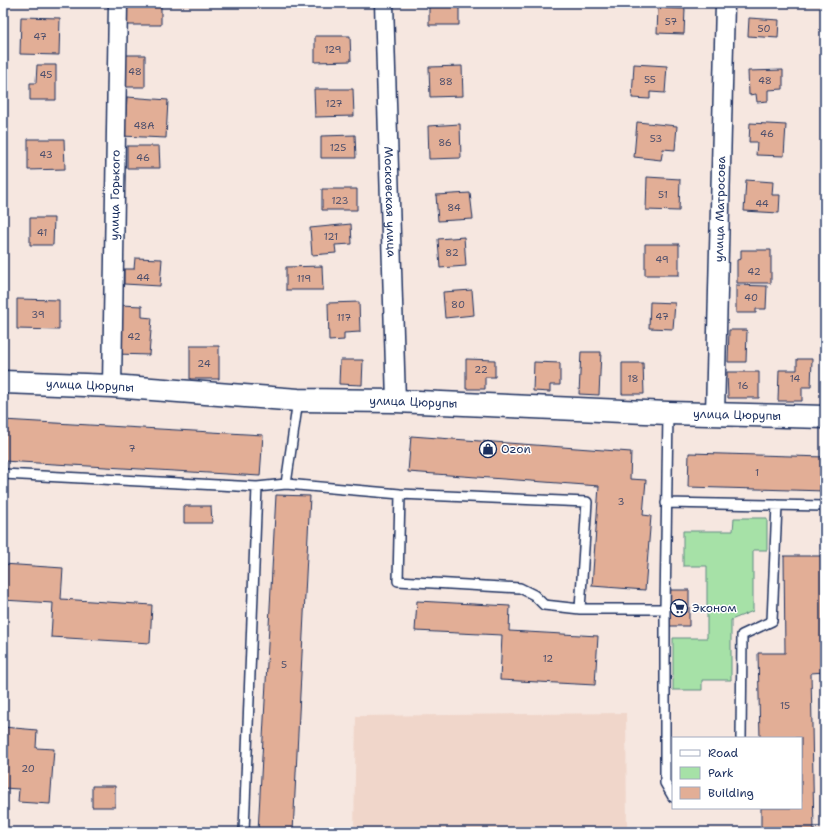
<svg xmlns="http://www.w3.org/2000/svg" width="828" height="835" font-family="'Shantell Sans',sans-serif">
<rect width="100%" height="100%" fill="#f6e7e0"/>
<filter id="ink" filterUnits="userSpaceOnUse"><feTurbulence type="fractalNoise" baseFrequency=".025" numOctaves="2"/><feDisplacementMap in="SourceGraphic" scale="8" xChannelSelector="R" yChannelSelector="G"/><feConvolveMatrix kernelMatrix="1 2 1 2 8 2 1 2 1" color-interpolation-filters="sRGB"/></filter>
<g filter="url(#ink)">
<!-- built -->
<path fill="#f0d6ca" d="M626,713L627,832H354L356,716Z"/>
<!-- green -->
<path fill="#a6e1a7" stroke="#608882" d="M734,518H767V550H753V611L731,620V680H702V690H673V638H707V566H683V531H733Z"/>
<!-- building -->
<path fill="#e2ae96" stroke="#1b2f5e" d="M124,3H161V25H124Z
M429,5H459V25H429Z
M658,8L685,9L684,34L657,33Z
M21,17L60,18L59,55L20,54Z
M749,18L779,20L778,38L748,36Z
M315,36H350L351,61L315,62Z
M125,55H145V87H124Z
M634,64L667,66L665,93L650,92V99L632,98Z
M37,65H56V100H30V83H36Z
M462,66L463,96L430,97L429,67Z
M783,70V89L768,90V101L757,102L756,94L749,95L748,71Z
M314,89H353L354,116L315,117Z
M127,97L168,100L166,138L121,136L122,113L126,114Z
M637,122L677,126L675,150L663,149L661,160L634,157Z
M750,123L786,125L784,156L756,155L757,142H749Z
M460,124L461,158L429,159L428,126Z
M355,135L356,158H321V136Z
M28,139H64L65,169L28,170Z
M127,146H159L160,168H127Z
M647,177L680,179L679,211L646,210Z
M746,180L773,182L772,195H780L779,213L744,211Z
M322,189H357V210H322Z
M470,193L473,219L438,221L436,195Z
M30,218H54L53,245H30Z
M351,224L352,244L335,245L336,253L312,255L310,228Z
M464,237L466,266L440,268L438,239Z
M645,244H679V275H645Z
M741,250H771V283H737V260L741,259Z
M135,258L162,259L160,286L124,284V269H134Z
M322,266L323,290H286V267Z
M736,285L767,286L766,309H756V313H736Z
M472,290L474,315L445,318L443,292Z
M17,299L59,300V330L17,329Z
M359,302L360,332L344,333V340L329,341L328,303Z
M650,302L675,303L673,329L649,328Z
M120,305L142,306V317L152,318L149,355L117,354Z
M729,330H747L746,362H728Z
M190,346H219V379H190Z
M581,352H601L599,395L579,394Z
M466,359L495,360V377H485V389H466Z
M797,359H812L811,387H802V401H778L779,370H797Z
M340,360H363L362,385L339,384Z
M534,362L560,363V385H550V392L533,391Z
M622,363H643L644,394H622Z
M727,372H759V398H728Z
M3,420L263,435L260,476L3,461Z
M411,436L631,452L630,479L646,480L643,515L651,516L645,590L592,586L599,486L408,472Z
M689,453L825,457V491L688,487Z
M276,495L310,496L293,832H258Z
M184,506H211L212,523H184Z
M784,556H825V672L811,673L814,832H761V808H801V738H760L758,653H785Z
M3,564L63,568L61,599L152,605L150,643L51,637L53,603L3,600Z
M669,590H689V626H669Z
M417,601L510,606L509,631L598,636L595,685L500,680L502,635L415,631Z
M3,727L37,730L36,748L54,749L50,804L18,802L19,789L3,788Z
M92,786H115V807H92Z"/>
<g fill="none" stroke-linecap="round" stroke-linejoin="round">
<!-- lane casing -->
<g stroke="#1b2f5e" stroke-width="12">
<path id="lane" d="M668,413L665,609V783L673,797
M3,474L257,487L286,484L298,400
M286,484L400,494L587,502L580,609
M400,494L398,581L520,588L534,595L544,605L580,609H665
M666,503L825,506
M741,738L742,635L772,621L777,505
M244,832L257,487"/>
</g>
<!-- street casing -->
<g stroke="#1b2f5e" stroke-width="21">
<g id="street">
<path id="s1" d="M384,3L396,401"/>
<path id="s2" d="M112,386L118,3"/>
<path id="s3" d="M715,414L725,3"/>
</g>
</g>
<!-- secondary casing -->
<g stroke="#1b2f5e" stroke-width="25">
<g id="secondary">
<path id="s4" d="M3,382L112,386L298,400L396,401L668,413L825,417"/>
</g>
</g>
<!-- lane -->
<use href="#lane" stroke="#fff" stroke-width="9"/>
<!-- street -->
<use href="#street" stroke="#fff" stroke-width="18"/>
<!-- secondary -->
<use href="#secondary" stroke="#fff" stroke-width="22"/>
</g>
</g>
<!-- icons -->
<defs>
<g id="shop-ring" transform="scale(0.9)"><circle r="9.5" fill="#fff" stroke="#1b2f5e" stroke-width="1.5"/><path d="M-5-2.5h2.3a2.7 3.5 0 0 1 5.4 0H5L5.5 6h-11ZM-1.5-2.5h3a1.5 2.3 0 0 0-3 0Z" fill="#1b2f5e"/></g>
<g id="supermarket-ring" transform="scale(0.9)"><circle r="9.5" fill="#fff" stroke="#1b2f5e" stroke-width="1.5"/><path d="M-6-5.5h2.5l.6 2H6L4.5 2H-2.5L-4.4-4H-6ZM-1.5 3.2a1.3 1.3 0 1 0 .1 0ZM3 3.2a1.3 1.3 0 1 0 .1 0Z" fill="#1b2f5e"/></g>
</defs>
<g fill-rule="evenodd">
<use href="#shop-ring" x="488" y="449"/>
<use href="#supermarket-ring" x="679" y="608"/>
</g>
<g text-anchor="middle" stroke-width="3" stroke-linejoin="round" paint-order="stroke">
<!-- number labels -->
<g font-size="10" fill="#4d4f6c">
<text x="671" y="25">57</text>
<text x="764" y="32">50</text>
<text x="40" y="40">47</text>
<text x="333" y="53">129</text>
<text x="135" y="75">48</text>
<text x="46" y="78">45</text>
<text x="650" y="83">55</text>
<text x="765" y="84">48</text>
<text x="446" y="85">88</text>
<text x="334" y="107">127</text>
<text x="144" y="129">48А</text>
<text x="767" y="137">46</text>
<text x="656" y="142">53</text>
<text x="445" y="146">86</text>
<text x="338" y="151">125</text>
<text x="46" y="158">43</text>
<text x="143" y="161">46</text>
<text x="663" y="198">51</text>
<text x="340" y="204">123</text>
<text x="762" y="207">44</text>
<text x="454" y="211">84</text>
<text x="42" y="236">41</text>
<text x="331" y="240">121</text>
<text x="452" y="256">82</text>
<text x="662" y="263">49</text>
<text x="754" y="275">42</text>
<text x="143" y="281">44</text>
<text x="304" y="282">119</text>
<text x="751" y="301">40</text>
<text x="458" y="308">80</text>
<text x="38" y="318">39</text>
<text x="662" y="320">47</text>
<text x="344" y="321">117</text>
<text x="134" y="340">42</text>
<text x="204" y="367">24</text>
<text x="481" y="373">22</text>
<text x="633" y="382">18</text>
<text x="795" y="382">14</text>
<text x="743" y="389">16</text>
<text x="132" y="452">7</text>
<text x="757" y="476">1</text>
<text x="621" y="505">3</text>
<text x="548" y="662">12</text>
<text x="284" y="668">5</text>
<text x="785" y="709">15</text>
<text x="28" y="772">20</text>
</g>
<!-- street labels -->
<g font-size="12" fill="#1b2f5e" stroke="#fff">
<text dy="4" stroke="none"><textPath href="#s2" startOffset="191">улица Горького</textPath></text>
<text dy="4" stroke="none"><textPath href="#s1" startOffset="199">Московская улица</textPath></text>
<text dy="4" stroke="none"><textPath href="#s3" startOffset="205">улица Матросова</textPath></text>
<text dy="4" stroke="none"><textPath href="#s4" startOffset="87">улица Цюрупы</textPath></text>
<text dy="4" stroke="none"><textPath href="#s4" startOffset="411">улица Цюрупы</textPath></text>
<text dy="4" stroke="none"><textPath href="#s4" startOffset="735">улица Цюрупы</textPath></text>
</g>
<!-- poi labels -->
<g font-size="12" fill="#1b2f5e" stroke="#fff" text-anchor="start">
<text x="501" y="453">Ozon</text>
<text x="692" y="612">Эконом</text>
</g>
</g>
<!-- margin -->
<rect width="828" height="835" fill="none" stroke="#fff" stroke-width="16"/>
<rect x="8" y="8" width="812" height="819" fill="none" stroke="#1b2f5e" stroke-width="1.5" filter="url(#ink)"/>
<!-- legend -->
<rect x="672" y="737" width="130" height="72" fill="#ffffff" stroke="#a4acbf"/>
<rect x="680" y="750" width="20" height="6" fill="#ffffff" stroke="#a4acbf"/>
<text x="708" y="757" font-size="12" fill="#1b2f5e">Road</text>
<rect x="680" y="767" width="20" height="12" fill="#a6e1a7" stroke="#a4acbf"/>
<text x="708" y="777" font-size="12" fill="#1b2f5e">Park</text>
<rect x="680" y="787" width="20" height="12" fill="#e2ae96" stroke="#a4acbf"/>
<text x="708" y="797" font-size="12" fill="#1b2f5e">Building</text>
</svg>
